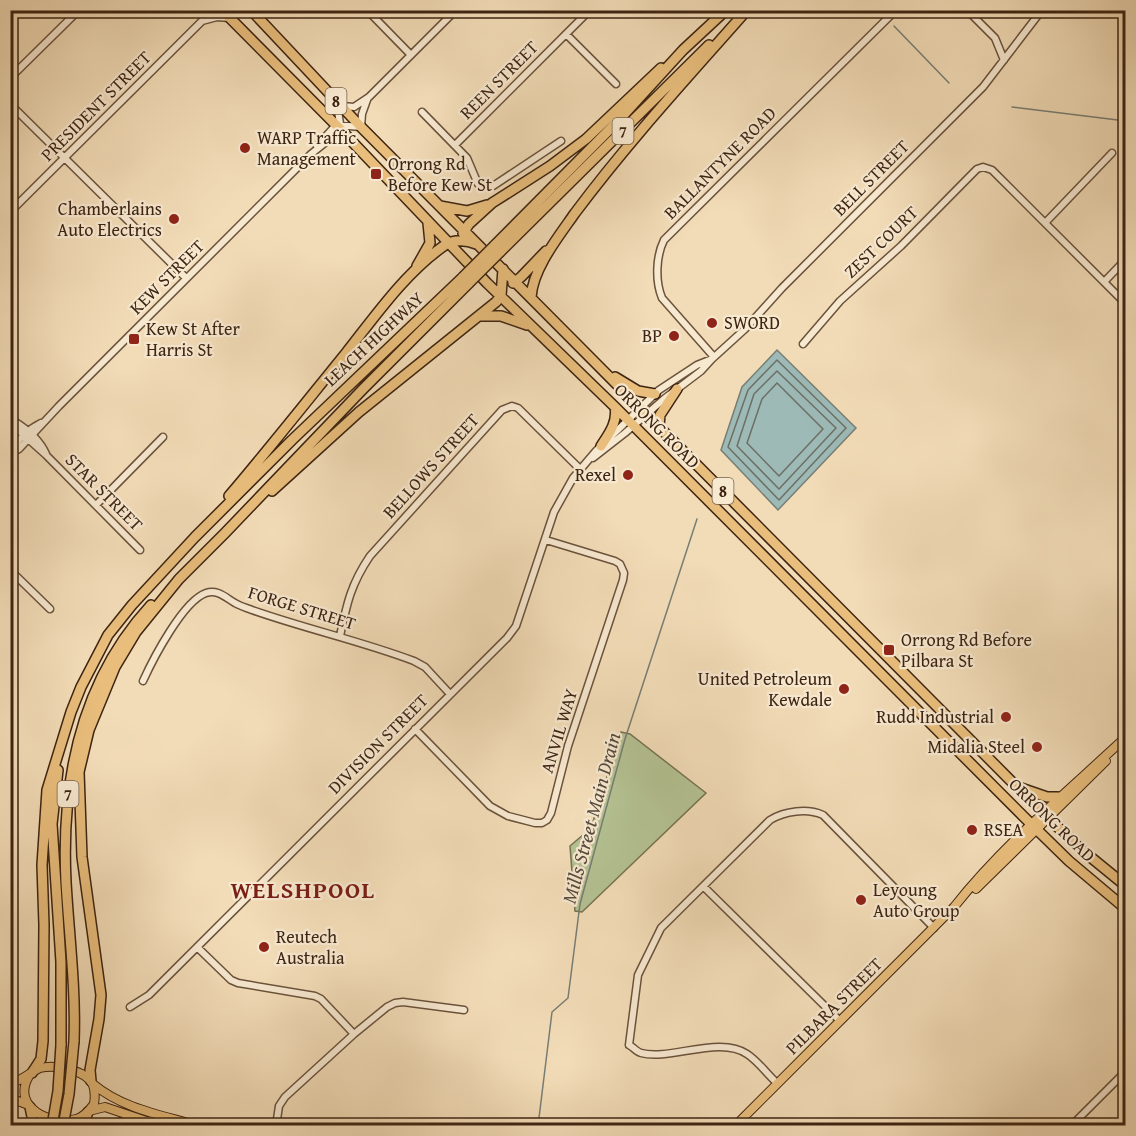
<svg xmlns="http://www.w3.org/2000/svg" width="1136" height="1136" font-family="'Gentium Book Plus',serif">
<rect width="100%" height="100%" fill="#f2dcb7"/>
<filter id="stains"><feTurbulence type="fractalNoise" baseFrequency=".00333" numOctaves="4"/><feColorMatrix values="0 0 0 0 .2 0 0 0 0 .09 0 0 0 0 .02 0 0 0 .5 -.17"/></filter>
<radialGradient id="worn" r=".72"><stop offset=".6" stop-color="#630" stop-opacity="0"/><stop offset="1" stop-color="#630" stop-opacity=".3"/></radialGradient>
<!-- green -->
<path fill="#b4c293" stroke="#787352" stroke-width="1.5" d="M621,732L630,734L706,793L582,912L575,911L570,846L591,828Z"/>
<!-- water -->
<path fill="#9dbab7" stroke="#777e75" stroke-width="1.5" d="M777,350L856,428L778,510L721,450L742,387Z"/>
<g fill="none" stroke-linecap="round" stroke-linejoin="round">
<!-- shore -->
<path stroke="#6d6f64" stroke-width="1.5" d="M777,360L846,428L779,500L728,447L748,390Z
M777,371L836,428L779,489L737,446L754,394Z
M777,383L823,429L779,476L747,443L762,399Z"/>
<!-- stream -->
<path stroke="#777e75" stroke-width="1.5" d="M894,26L949,83
M1012,107L1126,121
M538,1126L552,1012L568,998L580,904L625,739L697,519"/>
<!-- minor casing -->
<g stroke="#6a523b" stroke-width="9">
<path id="minor" d="M367,10L411,55
M967,10L995,38L1004,60
M202,21L217,17L230,18
M566,34L616,84
M10,78L79,10
M10,104L186,278
M342,106L354,107L369,97L456,10
M422,112L467,158L478,184L493,186L561,141
M455,145L590,10
M317,146L336,125L361,127L362,114L367,100
M10,212L202,21L207,10
M1045,223L1112,153
M1104,282L1126,259
M803,344L840,301L901,246L977,169L983,167L992,170L1126,304
M714,357L662,298C655,281 656,256 664,240L896,10
M10,419L18,430L46,455L140,550
M14,421C27,429 40,440 46,454
M11,453L19,449L59,406L311,154L341,130L338,111L330,99
M11,453C16,440 29,429 41,423
M593,458L625,433L664,399L701,371L712,359L745,329L782,288L983,87L1042,10
M96,505L163,437
M10,570L50,609
M340,636C347,603 351,584 370,556L502,410L512,406L518,408L580,469
M143,681C153,659 183,601 206,593C218,589 226,598 235,603C240,606 247,608 252,610C306,629 361,641 414,661L425,667L450,694
M415,729L490,806L508,816L535,823H542L547,820L551,813L568,746L623,580L624,573L620,564L615,561L546,540
M704,887L840,1021
M197,947L231,980L238,983L315,996L321,999L354,1034
M130,1007L149,995L507,638L516,626L554,512L573,478L596,451L659,390L697,365L712,359
M777,1083C767,1074 758,1061 747,1054C720,1035 670,1061 641,1053C637,1052 633,1047 629,1045L638,975L661,928L770,820C785,811 807,808 823,815L934,928
M276,1126L279,1106L285,1097L354,1034L387,1007L395,1003L403,1002L464,1010
M1071,1126L1126,1071"/>
</g>
<!-- major casing -->
<g stroke="#3d2412" stroke-width="10">
<path id="major" d="M976,889L1106,761
M10,1083C25,1080 29,1072 40,1068C55,1064 86,1070 93,1085C95,1091 95,1098 94,1104C89,1111 84,1117 76,1119C50,1126 11,1107 29,1076
M93,1084C123,1109 162,1115 199,1126
M10,1098L26,1104
M89,1111L105,1107L161,1126
M735,1126L954,907C1004,844 1067,792 1126,737"/>
</g>
<!-- highway casing -->
<g stroke="#3d2412" stroke-width="12">
<path id="highway" d="M222,10L341,130L487,283L615,407L1024,817L1069,861L1126,909
M251,10L361,127L1016,786L1077,846L1126,886
M440,206L467,211L487,205
M463,233L469,224L492,203L550,166L586,139L661,68
M494,246L619,120L683,50L726,10
M500,252L709,45
M417,266L430,243L428,223
M513,283L521,277L546,251
M531,297C533,268 559,236 575,213C628,142 688,77 747,10
M480,316H501L527,325
M615,377L638,391L655,394
M659,426L660,415L677,389
M601,446C609,434 618,422 615,407
M272,491L359,412L496,302L501,296L503,269
M229,496C269,449 307,401 346,353C376,315 405,273 445,245C454,239 467,240 476,244
M58,770L52,824L61,962V1045
M1018,787L1047,797H1058
M74,1041C76,988 69,935 66,882C61,781 81,681 151,605
M32,1073L41,1059L43,1041L44,925L42,865L47,790L71,712L81,687L108,635L132,605L195,537L292,440L463,277
M91,1081L90,1070L99,1019L101,995L82,857L79,772L89,730L115,667L136,632L179,579L225,533L363,389L469,283
M30,1107L34,1126
M83,1126L88,1112
M112,1126L127,1121L151,1122"/>
</g>
<!-- minor -->
<use href="#minor" stroke="#f7e8d0" stroke-width="6"/>
<!-- major -->
<use href="#major" stroke="#e9be7c" stroke-width="8"/>
<!-- highway -->
<use href="#highway" stroke="#e9be7c" stroke-width="9"/>
<!-- highway-bridge casing -->
<g stroke="#3d2412" stroke-width="12" stroke-linecap="butt">
<path id="highway-bridge" d="M463,277L494,246
M469,283L500,252
M52,1126L58,1091L61,1045
M63,1126L69,1094L74,1041"/>
</g>
<!-- highway-bridge -->
<use href="#highway-bridge" stroke="#e9be7c" stroke-width="9"/>
</g>
<!-- markers -->
<g fill="#8f2418" stroke="#f7e8d0" stroke-width="2">
<circle cx="245" cy="148" r="6"/>
<rect x="370" y="168" width="12" height="12" rx="3"/>
<circle cx="174" cy="219" r="6"/>
<circle cx="712" cy="323" r="6"/>
<circle cx="674" cy="336" r="6"/>
<rect x="128" y="333" width="12" height="12" rx="3"/>
<circle cx="628" cy="475" r="6"/>
<rect x="883" y="644" width="12" height="12" rx="3"/>
<circle cx="844" cy="689" r="6"/>
<circle cx="1006" cy="717" r="6"/>
<circle cx="1037" cy="747" r="6"/>
<circle cx="972" cy="830" r="6"/>
<circle cx="861" cy="900" r="6"/>
<circle cx="264" cy="947" r="6"/>
</g>
<g text-anchor="middle" stroke-width="4.5" stroke-linejoin="round" paint-order="stroke">
<!-- shield labels -->
<g fill="#f7e8d0" stroke="#755f4b" stroke-width="1.5">
<rect x="325.5" y="88" width="21" height="26" rx="4.5"/>
<rect x="612.5" y="118" width="21" height="26" rx="4.5"/>
<rect x="712.5" y="478" width="21" height="26" rx="4.5"/>
<rect x="57.5" y="781" width="21" height="26" rx="4.5"/>
</g>
<g font-size="16" font-weight="bold" fill="#3d2412">
<text x="336" y="107">8</text>
<text x="623" y="137">7</text>
<text x="723" y="497">8</text>
<text x="68" y="800">7</text>
</g>
<!-- street labels -->
<g font-size="18" fill="#3d2412" stroke="#f7e8d0">
<text transform="translate(499 80) rotate(-45)" y="6">REEN STREET</text>
<text transform="translate(96 106) rotate(-45)" y="6">PRESIDENT STREET</text>
<text transform="translate(720 163) rotate(-45)" y="6">BALLANTYNE ROAD</text>
<text transform="translate(871 178) rotate(-45)" y="6">BELL STREET</text>
<text transform="translate(881 242) rotate(-44)" y="6">ZEST COURT</text>
<text transform="translate(167 277) rotate(-45)" y="6">KEW STREET</text>
<text transform="translate(374 339) rotate(-43)" y="6">LEACH HIGHWAY</text>
<text transform="translate(657 426) rotate(45)" y="6">ORRONG ROAD</text>
<text transform="translate(431 466) rotate(-48)" y="6">BELLOWS STREET</text>
<text transform="translate(104 492) rotate(45)" y="6">STAR STREET</text>
<text transform="translate(302 608) rotate(17)" y="6">FORGE STREET</text>
<text transform="translate(559 731) rotate(-73)" y="6">ANVIL WAY</text>
<text transform="translate(378 744) rotate(-45)" y="6">DIVISION STREET</text>
<text transform="translate(1052 820) rotate(44)" y="6">ORRONG ROAD</text>
<text transform="translate(834 1006) rotate(-45)" y="6">PILBARA STREET</text>
</g>
<!-- poi labels -->
<g font-size="18" fill="#3d2412" stroke="#f7e8d0" text-anchor="start">
<text x="257" y="144">WARP Traffic<tspan x="257" dy="21">Management</tspan></text>
<text x="388" y="170">Orrong Rd<tspan x="388" dy="21">Before Kew St</tspan></text>
<text x="162" y="215" text-anchor="end">Chamberlains<tspan x="162" dy="21">Auto Electrics</tspan></text>
<text x="724" y="329">SWORD</text>
<text x="146" y="335">Kew St After<tspan x="146" dy="21">Harris St</tspan></text>
<text x="662" y="342" text-anchor="end">BP</text>
<text x="616" y="481" text-anchor="end">Rexel</text>
<text x="901" y="646">Orrong Rd Before<tspan x="901" dy="21">Pilbara St</tspan></text>
<text x="832" y="685" text-anchor="end">United Petroleum<tspan x="832" dy="21">Kewdale</tspan></text>
<text x="994" y="723" text-anchor="end">Rudd Industrial</text>
<text x="1025" y="753" text-anchor="end">Midalia Steel</text>
<text x="984" y="836">RSEA</text>
<text x="873" y="896">Leyoung<tspan x="873" dy="21">Auto Group</tspan></text>
<text x="276" y="943">Reutech<tspan x="276" dy="21">Australia</tspan></text>
</g>
<!-- water labels -->
<g font-size="20" font-style="italic" fill="#554a3b" stroke="#f7e8d0">
<text transform="translate(591 818) rotate(-75)" y="7">Mills Street Main Drain</text>
</g>
<!-- district labels -->
<g font-size="24" font-weight="bold" letter-spacing="1.5" fill="#7a1f14" stroke="#f7e8d0">
<text x="303" y="898">WELSHPOOL</text>
</g>
</g>
<!-- margin -->
<rect width="1136" height="1136" fill="none" stroke="#f2dcb7" stroke-width="36"/>
<rect x="12" y="12" width="1112" height="1112" fill="none" stroke="#3d2412" stroke-width="3"/>
<rect x="18" y="18" width="1100" height="1100" fill="none" stroke="#3d2412" stroke-width="1.5"/>
<rect width="100%" height="100%" filter="url(#stains)"/>
<rect width="100%" height="100%" fill="url(#worn)"/>
</svg>
